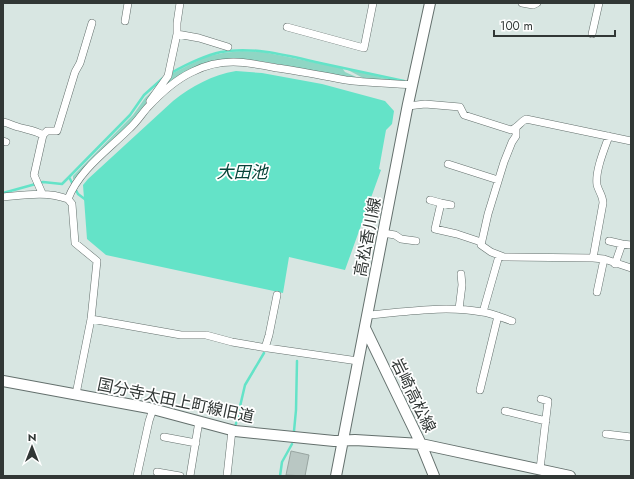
<svg xmlns="http://www.w3.org/2000/svg" width="634" height="479" font-family="Jost,'Noto Sans JP',sans-serif">
<rect width="100%" height="100%" fill="#d8e6e2"/>
<!-- green -->
<path fill="#8fd6c4" d="M242,51L263,52L342,68L345,72L363,80L266,62L235,58L220,60L205,64L152,100L171,74L205,57L223,53Z
M346,69L403,82L367,80Z
M162,82L148,99L141,114L73,180V176L133,115L145,98Z"/>
<!-- water -->
<path fill="#64e3c8" d="M236,71L262,73L322,84L385,101L394,111L392,124L386,130L379,169L381,170L345,270L289,257L283,293L106,255L87,239L83,185L88,179L173,101C192,86 212,75 236,71Z"/>
<g fill="none" stroke-linecap="round" stroke-linejoin="round">
<!-- stream -->
<path stroke="#64e3c8" stroke-width="2.5" d="M171,73C187,64 203,56 221,52C254,46 289,56 320,63C348,69 376,75 404,81
M3,193L43,182L62,184L69,177
M86,200L78,194L69,177L130,115L144,95L163,78
M235,428L245,385L264,353
M294,431L296,410L297,361
M280,476L282,462L292,444"/>
</g>
<!-- building -->
<path fill="#b9c7c3" stroke="#98a5a1" d="M291,451L309,455L305,476L286,475Z"/>
<g fill="none" stroke-linecap="round" stroke-linejoin="round">
<!-- street casing -->
<g stroke="#64706d" stroke-width="8">
<path id="street" d="M522,3L533,5L537,3
M125,21L128,3
M287,27L364,48L373,3
M177,34L199,38L228,47
M592,34L599,3
M150,101L168,76L177,34V23L180,3
M408,106L425,104L460,107L464,115L511,130C518,128 520,122 526,119L631,141
M3,122C9,123 13,126 18,127C28,130 34,130 43,135L34,175L42,193
M516,129V136L512,142L504,162L488,214L481,245L491,252L504,257L593,258L604,259L631,268
M43,135L47,131H57L75,72L80,63L92,23
M3,141L6,142
M448,164L498,180
M3,197C25,195 46,191 68,199
M430,200L441,203L435,229L457,234L481,242
M441,203L451,205
M383,233L395,235L401,239L416,241
M609,241L622,244
M593,258L603,203C603,196 599,192 597,185C595,171 604,150 609,136
M615,264L622,244L631,245
M597,292L604,259
M459,309L462,285L461,274
M483,312L499,256
M368,315C405,312 445,305 482,312C492,313 502,318 512,321
M91,319L181,335H206L232,342L261,347L358,361
M265,348L269,335L277,295
M480,390L498,316
M76,394L91,319L97,261L75,243L72,204L68,199C79,170 108,150 129,129C136,123 141,115 147,108C159,95 175,80 192,72C222,57 246,62 277,68C300,71 323,76 346,80C368,83 390,83 412,85
M505,411L546,421
M606,434L631,437
M164,437L196,443
M540,469L548,401L541,399
M157,472L180,476
M137,476L149,421L153,409
M190,476L199,421
M227,476L232,430"/>
</g>
<!-- secondary casing -->
<g stroke="#64706d" stroke-width="12">
<path id="secondary" d="M365,328L421,444L434,476
M3,381L149,408L235,431L334,441L355,440L421,444L570,476
M336,476L408,104L430,3"/>
</g>
<!-- street -->
<use href="#street" stroke="#fff" stroke-width="7"/>
<!-- secondary -->
<use href="#secondary" stroke="#fff" stroke-width="10"/>
</g>
<g text-anchor="middle" stroke-width="3.5" stroke-linejoin="round" paint-order="stroke">
<!-- street labels -->
<g font-size="16" fill="#313735" stroke="#fff">
<text transform="translate(367 237) rotate(-79)" y="6">高松香川線</text>
<text transform="translate(414 395) rotate(64)" y="6">岩崎高松線</text>
<text transform="translate(176 400) rotate(12)" y="6">国分寺太田上町線旧道</text>
</g>
<!-- water labels -->
<g font-size="17" font-style="italic" fill="#094439" stroke="#fff">
<text x="242" y="178">大田池</text>
</g>
</g>
<!-- border -->
<rect width="634" height="479" fill="none" stroke="#313735" stroke-width="8"/>
<!-- north arrow -->
<g transform="translate(32 447)" stroke="#ffffff" stroke-width="3" paint-order="stroke">
<path d="M0-3L7 15L0 10L-7 15Z" fill="#313735"/>
<text y="-6" font-size="11" font-weight="bold" text-anchor="middle" fill="#313735">N</text>
</g>
<!-- scale -->
<path d="M494 30v6h121v-6" fill="none" stroke="#313735" stroke-width="2"/>
<text x="500" y="30" font-size="12" fill="#313735" stroke="#ffffff" stroke-width="3" paint-order="stroke">100 m</text>
</svg>
